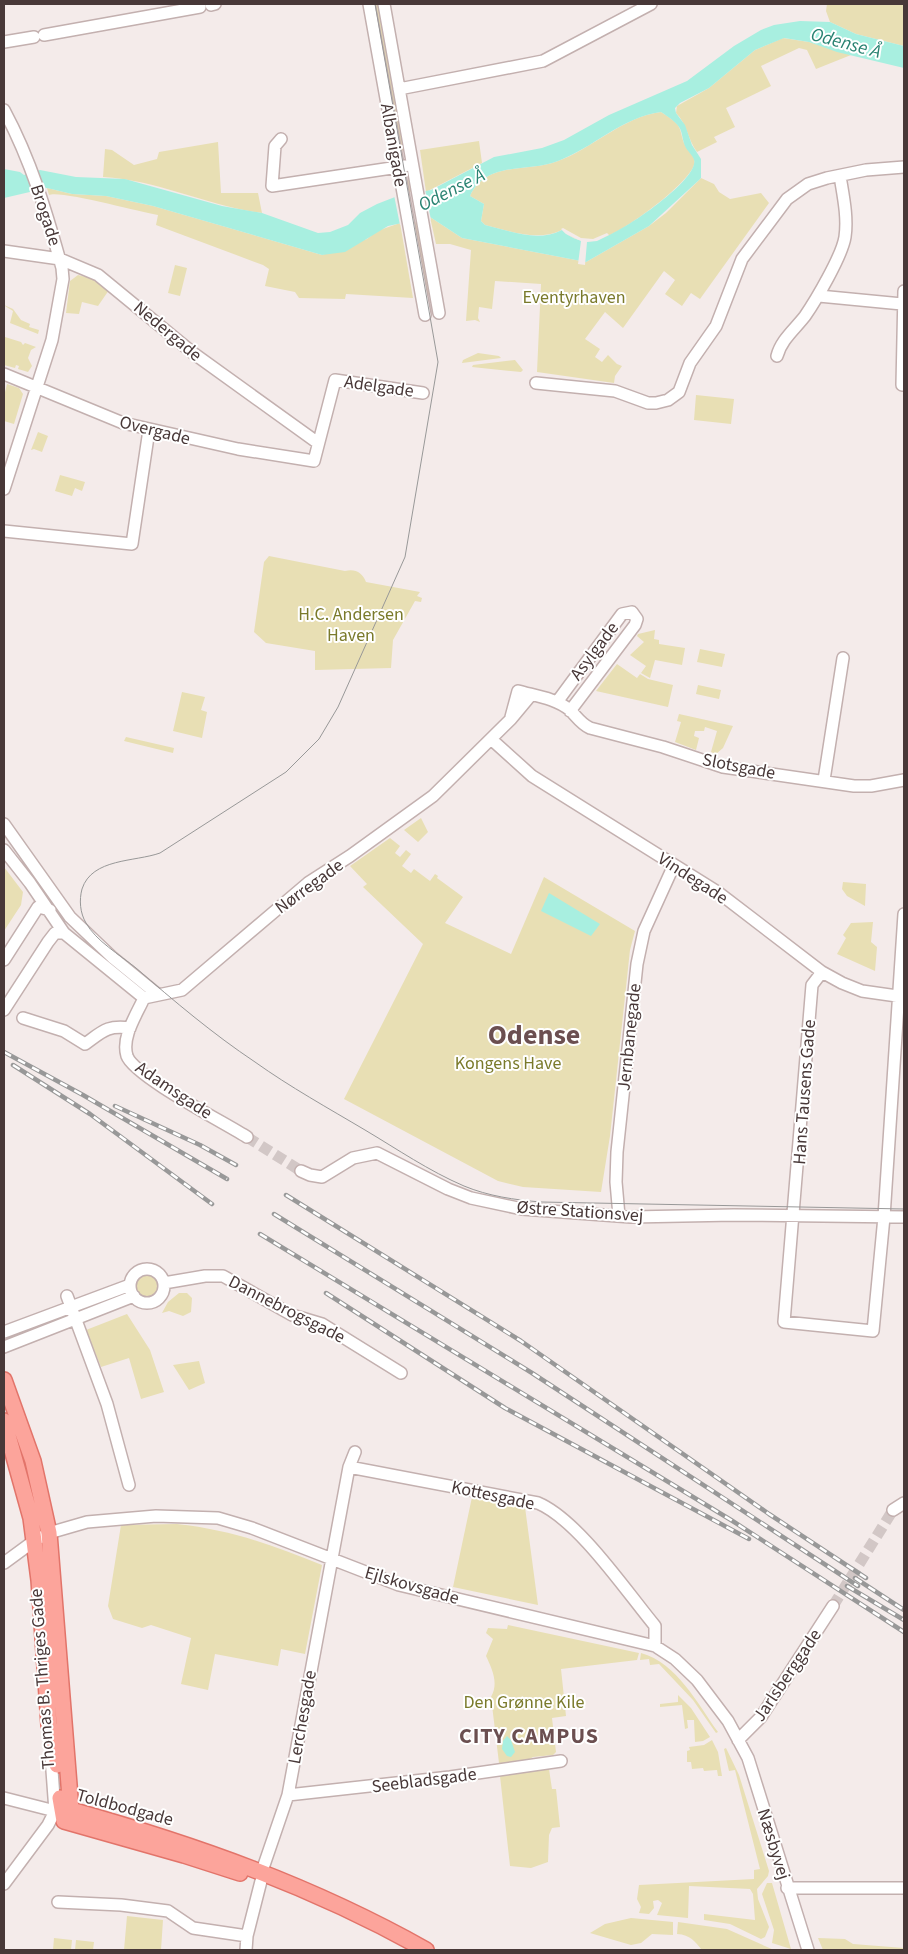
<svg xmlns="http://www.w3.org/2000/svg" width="908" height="1954" font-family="'Source Sans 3',sans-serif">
<rect width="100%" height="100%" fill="#f4ebea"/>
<!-- green -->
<path fill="#e8dfb4" d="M372,4H381L409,150L398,151Z
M827,4H904V46L856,34L830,22L826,11Z
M783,38L809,42L851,55L816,69L807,50L799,48L761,66L771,86L726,108L735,127L714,137L717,142L697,152C688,140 687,124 676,113L677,106L709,88L755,50Z
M661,112C666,115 672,119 677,124C682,130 681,138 685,145C688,151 697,157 694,165C688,185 612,242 590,242C582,242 568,236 562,230C537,242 510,231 485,225L481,221L484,204L470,196C487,160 528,173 558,161C592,149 622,117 661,112Z
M479,141L482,163L426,192L420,150Z
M218,142L221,193H258L262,213C208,206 158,180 103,177L105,149L112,150L134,165L157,159L159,152Z
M701,178L714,184L719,192L730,199L761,193L769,203L700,299L691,293L682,306L665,294L675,280L664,271L623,328L605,312L585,339L600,349L595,357L602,362L608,355L617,364L622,366L615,376L614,383L537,372L541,284L495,281L492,309L479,307L478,318L480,322L475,320L466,321L471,250L450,244H436L430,217L462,238L586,262L649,226L666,213Z
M414,179L433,294L425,295L403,181Z
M47,188L72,194L106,196L153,206L322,255L367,239L377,231L400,223L413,298L346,294L345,299L299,298L295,292L265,286L269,269L263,265L156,225L158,215C139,212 60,190 49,195Z
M175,265L187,268L180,296L168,293Z
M78,275L98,280L109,290L98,306L82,302L79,314L66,313L70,281Z
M4,305L13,309L21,320L30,324L29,327L39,330L38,334L10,323L13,311L5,306L4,308Z
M5,337L21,342L23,345L25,343L36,347L31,350L28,358L32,366L28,372L18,369L19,366L16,365L15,368L4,365Z
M478,353L499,356L501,358L462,363L463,360Z
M515,360L523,370L521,372L472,367L473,365Z
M7,384L19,388L23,394L14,424L4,421V396Z
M696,395L734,399L731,424L694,420Z
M38,432L48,436L42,452L34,449L31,450Z
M60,475L85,482L82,491L75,488L72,496L55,491Z
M269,556L345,571C355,568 363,573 366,582L420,592L417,596L422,598L421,602L415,601L393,640L391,668L315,670V651L266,643L254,632L264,562Z
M655,630L654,639L659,640V644L685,648L682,665L655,660L650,678L641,673L646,666L630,655L644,642L637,636L638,634Z
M700,649L725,654L722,667L697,662Z
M617,664L637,678L640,674L648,679L673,685L668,707L596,691Z
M698,685L721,690L719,699L696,694Z
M182,692L205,697L201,710L207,712L202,738L173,731Z
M679,714L733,726L723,748L716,754L711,752L717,731L705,727L704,731H695L694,736L699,738L696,750L675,742L681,722L677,721Z
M126,737L174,748L173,753L124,741Z
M421,818L428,832L418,842L404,830Z
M390,838L400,846L395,853L400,857L406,850L411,854L402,866L411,873L414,869L430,881L435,874L438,876L437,878L463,897L445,923L511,954L544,877L635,931L630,950L610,1136L601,1192L523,1187L498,1181L344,1099L423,944L363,887L367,884L350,866Z
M4,867L23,892L21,905L4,931Z
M843,882L866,884L865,906L847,896L842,889Z
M873,922L871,942L877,947L875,971L837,954L846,938L843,935L851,923Z
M136 1286a11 11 0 1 1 22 0a11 11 0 1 1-22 0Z
M179,1293H187L192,1298L191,1312L183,1316L169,1311L162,1313L168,1302Z
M127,1314L150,1350L164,1392L141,1399L129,1358L101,1367L86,1330Z
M199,1361L205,1383L189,1390L173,1365Z
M472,1497L525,1507L538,1605L453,1587Z
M177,1524C232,1530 272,1545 322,1565L305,1654L281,1649L278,1666L215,1654L208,1690L181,1684L191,1638L151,1625L142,1628L113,1619L108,1606L121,1525Z
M508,1625L639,1653L637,1660L561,1669L566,1716L552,1718L556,1752L553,1755L533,1757L523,1763H499L491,1697C499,1683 492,1669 486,1656L493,1639L486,1633L488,1628L507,1629Z
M641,1653C677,1663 697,1703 718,1732L716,1733L693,1700L659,1664L650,1665L649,1659L640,1660Z
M678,1695L691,1708L710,1737L703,1741L695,1742L694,1720H687L688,1728L685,1729L682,1705L660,1707V1704L678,1702Z
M712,1740L718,1752L722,1776H718L717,1770L704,1771L703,1768L692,1769L691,1762H687V1751L690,1750L689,1747L704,1745Z
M726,1748L739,1775L769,1871L768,1876L757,1889L758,1899L769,1927L765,1937L761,1939L730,1924L704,1920V1914L755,1920L753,1894L750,1889L689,1886L688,1918L657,1915L662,1903L658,1900L653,1901L654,1908L649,1914L639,1913L641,1907L637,1899L639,1885L754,1879V1870L760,1869L735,1770L729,1771L724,1749Z
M549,1769L552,1789H556L560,1827L552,1828L549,1835L548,1862L531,1868L510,1866L500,1776Z
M767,1883H772L791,1949L772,1943L774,1930L762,1894Z
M127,1916L163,1920L161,1950H124Z
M631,1918L673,1922V1935L652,1934L641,1943L631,1945L590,1933L605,1924Z
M678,1922L727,1929L774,1950H702C694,1941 691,1935 677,1934Z
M54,1938L72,1940L71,1950H53Z
M818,1938L845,1939L853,1944L904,1948V1950H823Z
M76,1940L94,1942L93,1950H75Z"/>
<!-- water -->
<path fill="#a8efe0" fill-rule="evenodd" d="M800,21L830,22L856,34L904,46V68L837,52L809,42L784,38L755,50L709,88L680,103L675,108L676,113L685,125L692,145L701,159V178L698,181L649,226L586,262L462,238L430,217L388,226L345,252L322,255L153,206L106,196L72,194L47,188L4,198V169L20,172L24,175L40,170L76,177L125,179L222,206L262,213L318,233L330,232L348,225L360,213L377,204L395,197L431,190L494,157L542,148L564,140L609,115L687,81L734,46L761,30L774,25ZM661,112C667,116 675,121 679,127C683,133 682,141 686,148C689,153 696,158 694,164C690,186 615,238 593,241C582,243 570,238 562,230C537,243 511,231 485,225L481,221L484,204L470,196C487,160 528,173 558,161C593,148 622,117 661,112Z
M549,893L600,924L591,936L541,911Z
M507,1736L511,1740L515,1752L511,1757L507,1756L502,1749L503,1741Z"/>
<!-- pier -->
<path fill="#f4ebea" d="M425,189L431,220L400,225L394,195Z
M563,228L581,238L593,239L607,233L609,235L597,241L587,242L585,265L578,264L581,241L566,234L561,229Z"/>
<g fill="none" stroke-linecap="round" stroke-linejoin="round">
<!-- minor-tunnel -->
<path stroke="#d2c7c6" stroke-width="11" stroke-dasharray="11 5.5" stroke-linecap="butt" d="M247,1137L301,1171
M833,1606L893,1510"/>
<!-- minor casing -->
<g stroke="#c3b0af" stroke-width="14">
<path id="minor" d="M369,4L425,315
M384,4L439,313
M211,5L215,4
M44,35L200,7
M4,42L34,37
M399,89L543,61L651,4
M4,110C31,160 47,214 62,268L63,279L52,340L4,489
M281,139L275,146L272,186L405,166
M4,251L60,259L98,275L193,353L318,443
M904,291L902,385H904
M819,296L902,304
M777,356C781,340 795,329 805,316C816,300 842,256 845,237C848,217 843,195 840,176
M4,374L123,423L238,449L314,461L335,380L423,393
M536,383L615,391L648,403H656L668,400L679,392L690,363L716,326L742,259L787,199L808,184L827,178L866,170L904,167
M4,531L132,544L149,430
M557,702L622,614L632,612L637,619L635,625L570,711
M511,717L518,691C536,696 555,698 570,710C577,717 581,724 590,728L663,747L723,767L854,786H871L904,780
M491,739L532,776L719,893L822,972L842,983L862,991L904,997
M824,780L843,658
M4,824L70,917L113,958L157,994
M4,850L30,883L64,933L144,998
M4,960L38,907L50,910
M822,972L812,985L784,1322L873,1331L884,1217L904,914
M4,1010L48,942L55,933H64
M23,1018L64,1031L85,1044C103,1031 107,1025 130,1028
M247,1137C225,1123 134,1076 127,1056C121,1037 137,1014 144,998L182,990L308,883L350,856L433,796L511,719L531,695
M301,1171L310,1175L322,1177L353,1158L377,1153L448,1189L471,1198L522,1209L631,1217L734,1215L904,1217
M619,1216L616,1182L617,1152L637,964L644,931L674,865
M130 1286a17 17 0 1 1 34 0a17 17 0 1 1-34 0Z
M164,1283L205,1276H223L292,1315L322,1324L401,1373
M67,1296L107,1404L129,1485
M4,1332L130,1285
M4,1347L134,1296
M349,1467L538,1503C578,1520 626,1591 655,1626V1646
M893,1510L904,1503
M4,1563L34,1541L49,1533L87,1522L156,1516L218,1518L252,1528L399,1585L655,1646L675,1659L697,1680L728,1721L748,1758L808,1950
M738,1740L761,1717L833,1606
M288,1795L450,1777L561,1761
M4,1798L55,1811L61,1810
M262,1871L288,1795L349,1467L355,1452
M4,1884L48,1825L55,1811L51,1757
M787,1888H904
M58,1902L121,1905L168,1911L193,1928L247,1936
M246,1950L247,1936L261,1881"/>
</g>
<!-- major casing -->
<g stroke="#e2746a" stroke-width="18">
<path id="major" d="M4,1380L33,1461L49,1533L71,1810C196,1845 312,1886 426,1950
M4,1421L31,1518L39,1580L49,1725L56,1745L57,1765
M60,1798L64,1821L184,1855L240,1873"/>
</g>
<!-- minor -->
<use href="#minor" stroke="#fff" stroke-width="11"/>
<!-- major -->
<use href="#major" stroke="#fca49b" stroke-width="15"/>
<!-- tram -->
<path stroke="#989898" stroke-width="1" d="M375,4L438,362L405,557L338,707L319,739L286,772L160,853C135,862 92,858 82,889C79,900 80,913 86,923C96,941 120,955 136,968C174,1001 213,1034 255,1062C290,1087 328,1108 365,1130C397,1149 429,1171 464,1186C488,1196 515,1200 541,1202L904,1209"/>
<!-- rail casing -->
<g stroke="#989898" stroke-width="4.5">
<path id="rail" d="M4,1052L83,1095L227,1179
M13,1065L90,1114L212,1204
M115,1106L200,1145L236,1165
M286,1195L521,1341L769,1514L866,1578
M274,1214L532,1373L858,1586
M260,1234L731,1520L904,1632
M326,1293L505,1408L749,1539
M855,1578L904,1610
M847,1586L904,1620"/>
</g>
<!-- rail -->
<use href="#rail" stroke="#fff" stroke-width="2.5" stroke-dasharray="8" stroke-linecap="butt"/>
</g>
<g text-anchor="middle" stroke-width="4" stroke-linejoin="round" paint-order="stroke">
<!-- street labels -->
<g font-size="18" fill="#483838" stroke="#fff">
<text transform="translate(394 145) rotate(80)" y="6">Albanigade</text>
<text transform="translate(46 215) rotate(72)" y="6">Brogade</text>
<text transform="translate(168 331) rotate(40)" y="6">Nedergade</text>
<text transform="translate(379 386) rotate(8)" y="6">Adelgade</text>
<text transform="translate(155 430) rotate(14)" y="6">Overgade</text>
<text transform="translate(594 651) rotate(-53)" y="6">Asylgade</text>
<text transform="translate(739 766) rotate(11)" y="6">Slotsgade</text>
<text transform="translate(693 878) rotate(33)" y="6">Vindegade</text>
<text transform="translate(309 886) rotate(-36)" y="6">Nørregade</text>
<text transform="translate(629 1037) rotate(-84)" y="6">Jernbanegade</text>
<text transform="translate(174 1090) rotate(34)" y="6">Adamsgade</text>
<text transform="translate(804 1092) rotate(-86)" y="6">Hans Tausens Gade</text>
<text transform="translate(580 1211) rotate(4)" y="6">Østre Stationsvej</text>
<text transform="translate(287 1309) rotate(27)" y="6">Dannebrogsgade</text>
<text transform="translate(493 1495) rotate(12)" y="6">Kottesgade</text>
<text transform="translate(412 1585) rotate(16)" y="6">Ejlskovsgade</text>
<text transform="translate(787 1675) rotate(-56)" y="6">Jarlsberggade</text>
<text transform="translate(42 1679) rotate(-94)" y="6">Thomas B. Thriges Gade</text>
<text transform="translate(302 1717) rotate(-80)" y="6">Lerchesgade</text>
<text transform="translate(424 1780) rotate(-7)" y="6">Seebladsgade</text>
<text transform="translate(125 1807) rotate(15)" y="6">Toldbodgade</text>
<text transform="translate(774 1844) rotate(73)" y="6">Næsbyvej</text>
</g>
<!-- park labels -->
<g font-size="18" fill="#7a7a2b" stroke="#fff">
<text x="574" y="303">Eventyrhaven</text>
<text x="351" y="620">H.C. Andersen<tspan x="351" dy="21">Haven</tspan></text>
<text x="508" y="1069">Kongens Have</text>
<text x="524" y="1708">Den Grønne Kile</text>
</g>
<!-- water labels -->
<g font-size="19" font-style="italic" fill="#288271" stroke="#fff">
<text transform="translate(846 42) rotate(15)" y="7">Odense Å</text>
<text transform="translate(451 189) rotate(-27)" y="7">Odense Å</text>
</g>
<!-- district labels -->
<g font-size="22" font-weight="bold" letter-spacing="1" fill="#6b4f50" stroke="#fff">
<text x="529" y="1743">CITY CAMPUS</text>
</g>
<!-- town labels -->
<g font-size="28" font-weight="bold" fill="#6b4f50" stroke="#fff">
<text x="534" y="1044">Odense</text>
</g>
</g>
<!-- border -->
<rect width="908" height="1954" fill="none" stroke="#483838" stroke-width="10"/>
</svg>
